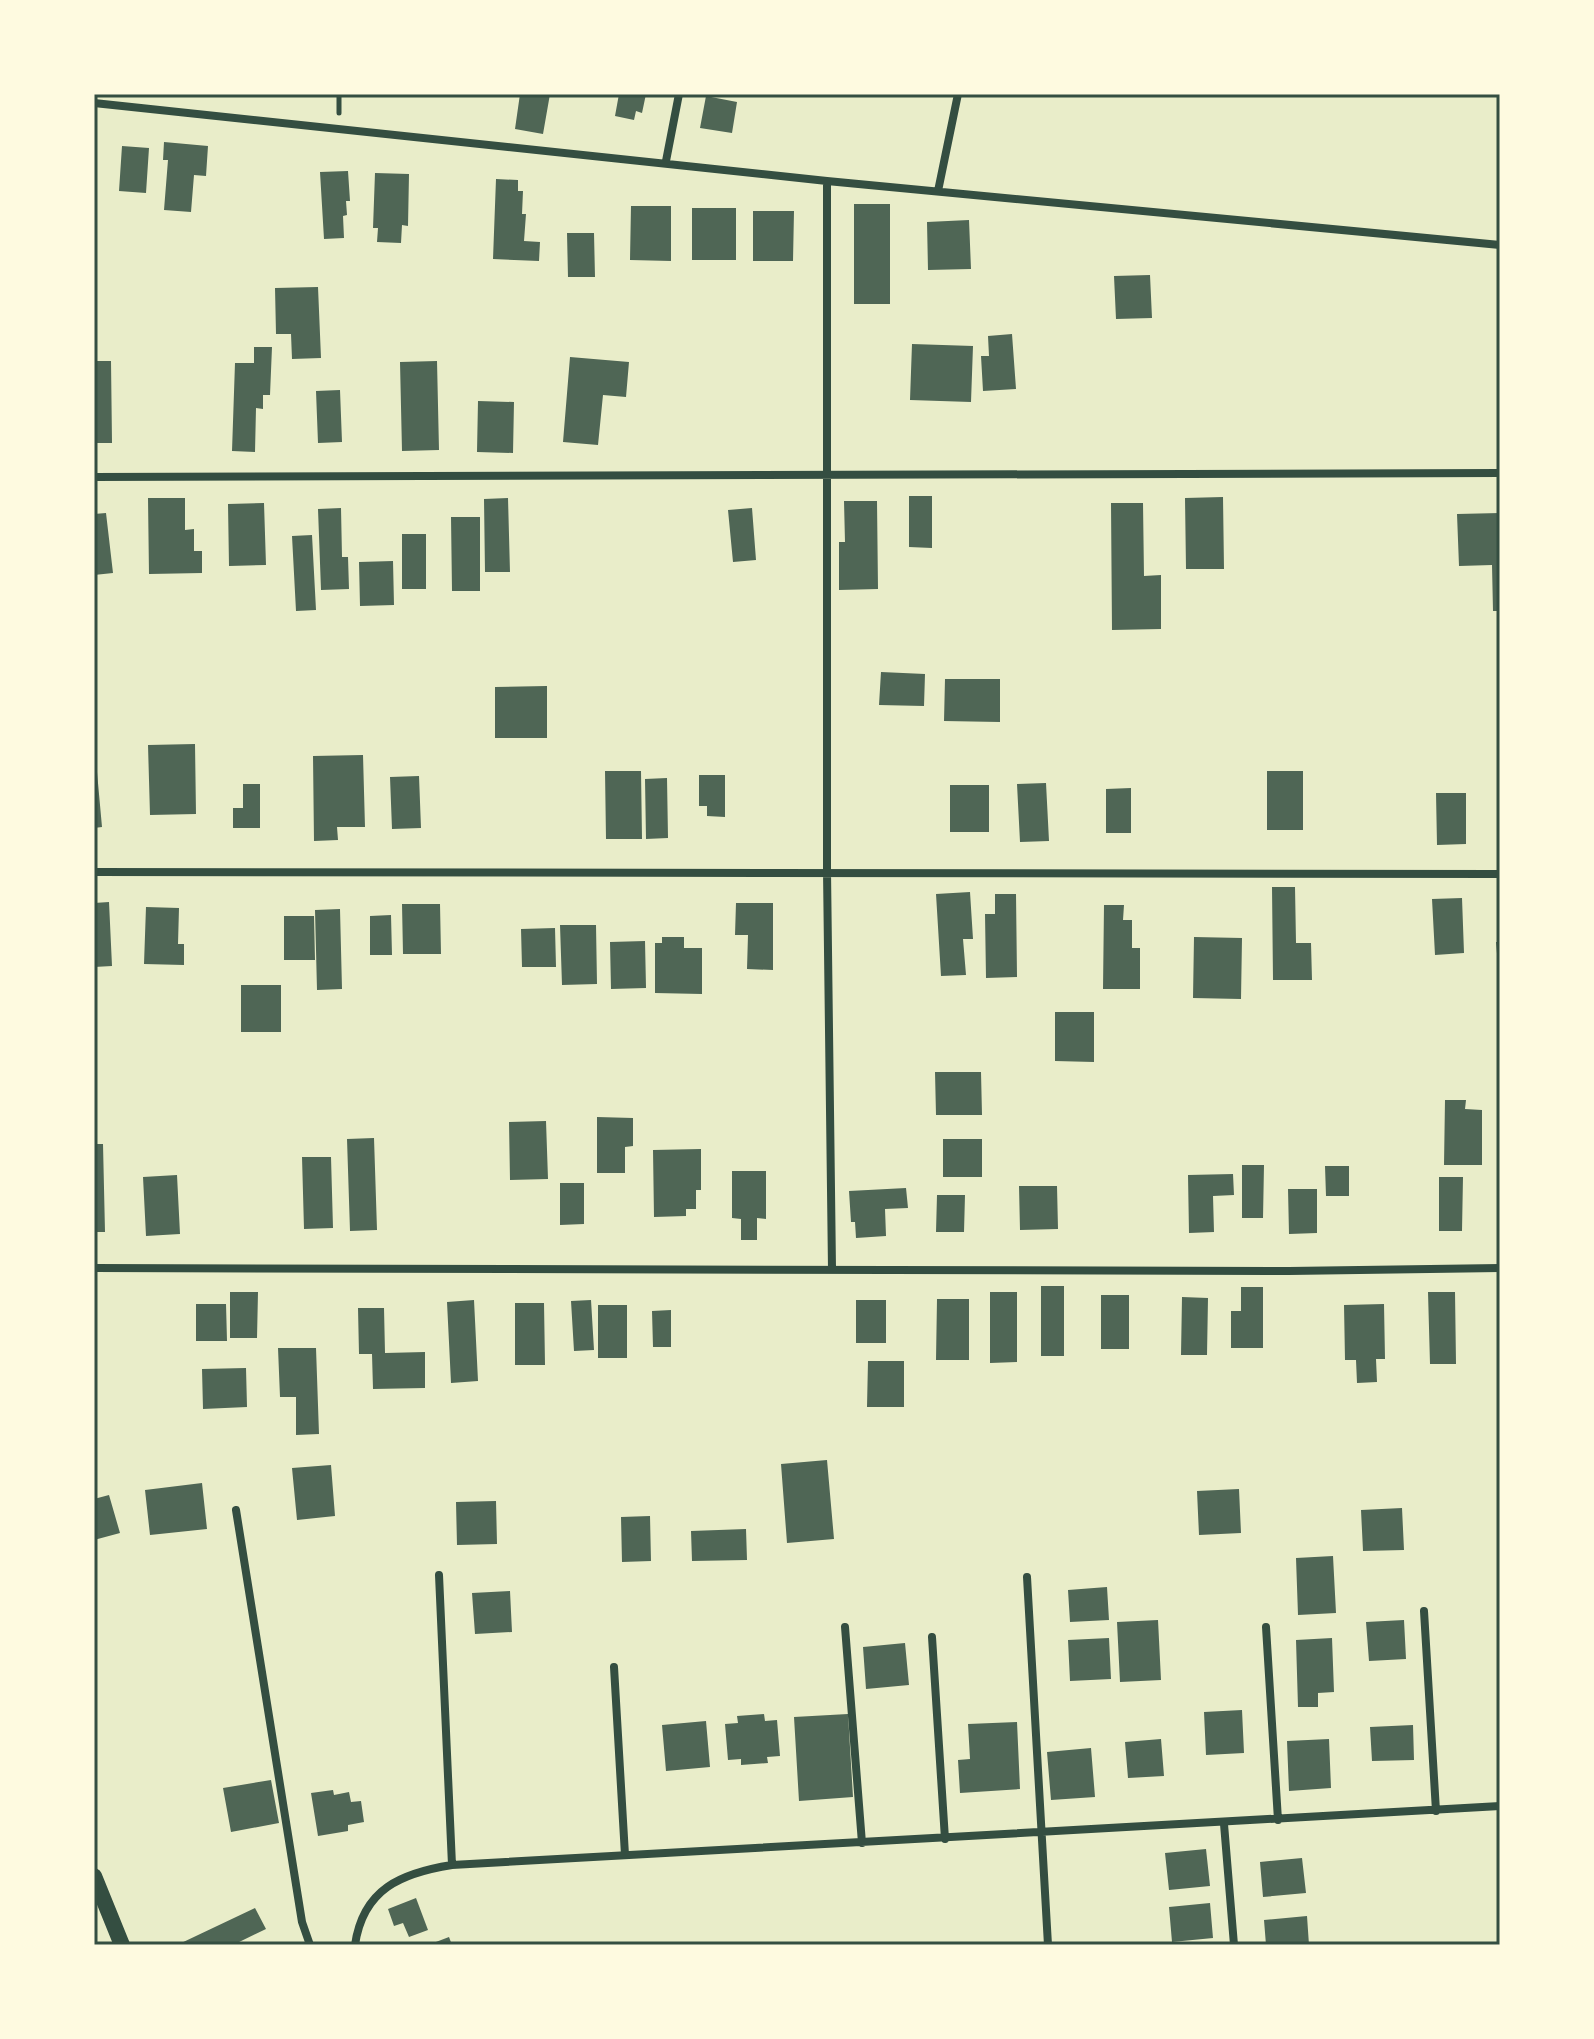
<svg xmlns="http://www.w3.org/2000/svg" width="1594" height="2039" font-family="'Varela Round',sans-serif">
<rect width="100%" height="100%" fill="#e9edc9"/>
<!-- building -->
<path fill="#4f6655" d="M520,94H550L543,134L515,129Z
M619,94H646L642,113L636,111L634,120L615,116Z
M706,96L737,102L732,133L700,128Z
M164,142L208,146L206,176L194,175L191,212L164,210L168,160H163Z
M122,146L149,148L146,193L119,191Z
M348,171L350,201H346L347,215L343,216L344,238L324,239L320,172Z
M375,173L409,174L408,226L402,225L401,243L377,242L378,228H373Z
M496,179L518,180V191H523L522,214H526L524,241L540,242L539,261L493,259Z
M854,204H890V304H854Z
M631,206H671V261L630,260Z
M692,208H736V260H692Z
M753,211H794L793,261H753Z
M969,220L971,269L928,270L927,222Z
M567,233H594L595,277H568Z
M1150,275L1152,318L1116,319L1114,276Z
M318,287L321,358L292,359L291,334H276L275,288Z
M1012,334L1016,389L983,391L981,356H989L988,336Z
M912,344L973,346L971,402L910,400Z
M254,347H272L270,395H263V409L256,408L255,452L232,451L235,363H254Z
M570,357L629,362L626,397L603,395L598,445L563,442Z
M94,361H111L112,443H94Z
M437,361L439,450L402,451L400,362Z
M340,390L342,442L318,443L316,391Z
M478,401L514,402L513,453L477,452Z
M909,496H932V548L909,547Z
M1223,497L1224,569H1186L1185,498Z
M148,498H185V530L194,529V551H202V573L149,574Z
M508,498L510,572H485L484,499Z
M844,501H877L878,589L839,590V542H845Z
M264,503L266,565L229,566L228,504Z
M1111,503H1143L1144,576L1161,575V629L1112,630Z
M341,508L342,557H348L349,589L321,590L318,509Z
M752,508L756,560L733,562L728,510Z
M106,513L113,573L94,575V514Z
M1500,513V611H1493L1492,565L1459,566L1457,514Z
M451,517H480V591H452Z
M402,534H426V589H402Z
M312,535L316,610L296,611L292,536Z
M393,561L394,605L360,606L359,562Z
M881,672L925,674L924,706L879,705Z
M945,679H1000V722L944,721Z
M547,686V738H495V687Z
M195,744L196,814L150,815L148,745Z
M363,755L365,827H337L338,840L314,841L313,756Z
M605,771H641L642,839H606Z
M1267,771H1303V830H1267Z
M94,772H97L102,827L94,828Z
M699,775H725V817L707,816V806H699Z
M419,776L421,828L392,829L390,777Z
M667,778L668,838L646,839L645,779Z
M1046,783L1049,841L1020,842L1017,784Z
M243,784H260V828H233V808H243Z
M950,785H989V832H950Z
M1131,788V833H1106V789Z
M1436,793H1466V844L1437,845Z
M1272,887H1295L1296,943H1311L1312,980H1273Z
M970,892L973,939H963L966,975L941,976L936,894Z
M995,894H1016L1017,977L986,978L985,914H995Z
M1462,898L1464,953L1435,955L1432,899Z
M109,902L112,966L94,967V903Z
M736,903H773V970L747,969L748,935H735Z
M402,904H440L441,954H403Z
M1104,905H1124L1123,920H1132V948H1140V989H1103Z
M146,907L179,908L178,944H184V965L144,964Z
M340,909L342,989L317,990L315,910Z
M391,915L392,955H370V916Z
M284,916H314L315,960H284Z
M560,925H596L597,984L562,985Z
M555,928L556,967H522L521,929Z
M662,937H684V948H702V994L655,993V943H662Z
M1194,937L1242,938L1241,999L1193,998Z
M645,941L646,988L611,989L610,942Z
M1496,942H1500V965H1498Z
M241,985H281V1032H241Z
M1055,1012H1094V1062L1055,1061Z
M935,1072H981L982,1115H936Z
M1445,1100H1466L1465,1109L1482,1110V1165H1444Z
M597,1117L633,1118V1146L625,1147V1173H597Z
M546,1121L548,1179L510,1180L509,1122Z
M374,1138L377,1230L350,1231L347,1139Z
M943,1139H982V1177H943Z
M94,1144H103L105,1232H94Z
M701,1149V1190H696V1209H686V1216L654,1217L653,1150Z
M302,1157H331L333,1228L304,1229Z
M1242,1165H1264L1263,1218H1242Z
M1325,1166H1349V1196H1326Z
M732,1171H766V1219L757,1218V1240H741V1219L732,1218Z
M1233,1174L1234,1195L1213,1196L1214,1232L1189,1233L1188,1175Z
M177,1175L180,1234L146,1236L143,1177Z
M1439,1177H1463L1462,1231H1439Z
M560,1183H584V1224L560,1225Z
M1019,1186H1057L1058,1229L1020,1230Z
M906,1188L908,1208L885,1209L886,1236L856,1238L855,1222H851L849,1191Z
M1288,1189H1317V1233L1289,1234Z
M937,1195H965L964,1232H936Z
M1041,1286H1064V1356H1041Z
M1241,1287H1263V1348H1231V1311H1241Z
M230,1292H258L257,1338H230Z
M990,1292H1017V1362L990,1363Z
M1428,1292H1455L1456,1364H1430Z
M1101,1295H1129V1349H1101Z
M1182,1297L1208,1298L1207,1355H1181Z
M937,1299H969V1360H936Z
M474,1300L478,1381L451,1383L447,1302Z
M591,1300L594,1350L574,1351L571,1301Z
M856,1300H886V1343H856Z
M515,1303H544L545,1365H515Z
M196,1304H226L227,1341H196Z
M1384,1304L1385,1359H1376L1377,1382L1357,1383L1356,1360H1345L1344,1305Z
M598,1305H627V1358H598Z
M358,1308H384L385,1353L425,1352V1388L373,1389L372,1354H359Z
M671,1310V1347H653L652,1311Z
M278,1348H316L319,1434L296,1435V1397H280Z
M868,1361H904V1407H867Z
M246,1368L247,1407L203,1409L202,1369Z
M827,1460L834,1539L787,1543L781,1464Z
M331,1465L335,1516L297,1520L292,1468Z
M202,1483L207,1529L150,1535L145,1490Z
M1239,1489L1241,1533L1199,1535L1197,1491Z
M109,1495L120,1533L94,1540V1499Z
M496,1501L497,1544L457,1545L456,1502Z
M1402,1508L1404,1550L1363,1551L1361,1510Z
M650,1516L651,1561L622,1562L621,1517Z
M746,1529L747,1560L692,1561L691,1531Z
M1333,1556L1336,1613L1298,1615L1296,1558Z
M1107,1587L1109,1620L1070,1622L1068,1590Z
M510,1591L512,1632L475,1634L472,1593Z
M1158,1620L1161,1680L1120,1682L1117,1622Z
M1404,1620L1406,1659L1369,1661L1366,1622Z
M1109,1638L1111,1679L1070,1681L1068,1640Z
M1332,1638L1334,1692L1318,1693V1707H1298L1296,1640Z
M905,1643L909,1685L866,1689L863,1647Z
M1242,1710L1244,1753L1206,1755L1204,1712Z
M764,1714L765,1721L777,1720L780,1756L767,1757L768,1763L741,1765V1759L728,1760L725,1724L738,1723L737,1716Z
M848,1714L853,1797L799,1801L794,1717Z
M706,1721L710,1767L666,1771L662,1725Z
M1017,1722L1020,1789L960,1793L958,1760L970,1759L968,1724Z
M1413,1725L1414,1760L1372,1761L1370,1727Z
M1161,1739L1164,1776L1128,1778L1125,1742Z
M1329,1739L1331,1788L1289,1791L1287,1741Z
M1091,1748L1095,1797L1051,1800L1047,1752Z
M271,1780L279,1823L231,1832L223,1788Z
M333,1790L334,1795L349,1792L351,1802L361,1801L364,1822L348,1825V1831L318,1836L311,1793Z
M1206,1849L1210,1886L1169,1890L1165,1853Z
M1302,1858L1306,1893L1263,1897L1260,1862Z
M416,1898L428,1930L409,1937L403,1923L394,1926L388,1909Z
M1210,1903L1213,1938L1172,1942L1169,1907Z
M255,1908L266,1929L233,1945H177Z
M1307,1916L1309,1945H1266L1264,1920Z
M449,1937L452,1945H428Z"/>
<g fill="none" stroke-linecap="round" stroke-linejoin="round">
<!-- path -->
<path stroke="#344e41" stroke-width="5" d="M339,113V94"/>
<!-- minor -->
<path stroke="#344e41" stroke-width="8" d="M94,103L827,181L1500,245
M666,161L679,94
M827,181V871L832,1269
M938,191L958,94
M94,477L1500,473
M94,872L1500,874
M94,1268L1289,1271L1500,1268
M236,1510L302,1922L310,1945
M439,1575L452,1865
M1027,1577L1048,1945
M1424,1611L1436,1811
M845,1627L862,1843
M1266,1627L1278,1820
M932,1637L945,1839
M614,1667L625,1855
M1224,1824L1234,1945
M355,1945C363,1889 401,1873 452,1865L1500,1806"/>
<!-- secondary -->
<path stroke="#344e41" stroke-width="16" d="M94,1876L122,1945"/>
</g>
<!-- border -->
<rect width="1594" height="2039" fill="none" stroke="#fefae0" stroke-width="192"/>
<rect x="96" y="96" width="1402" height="1847" fill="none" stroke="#344e41" stroke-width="3"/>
</svg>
